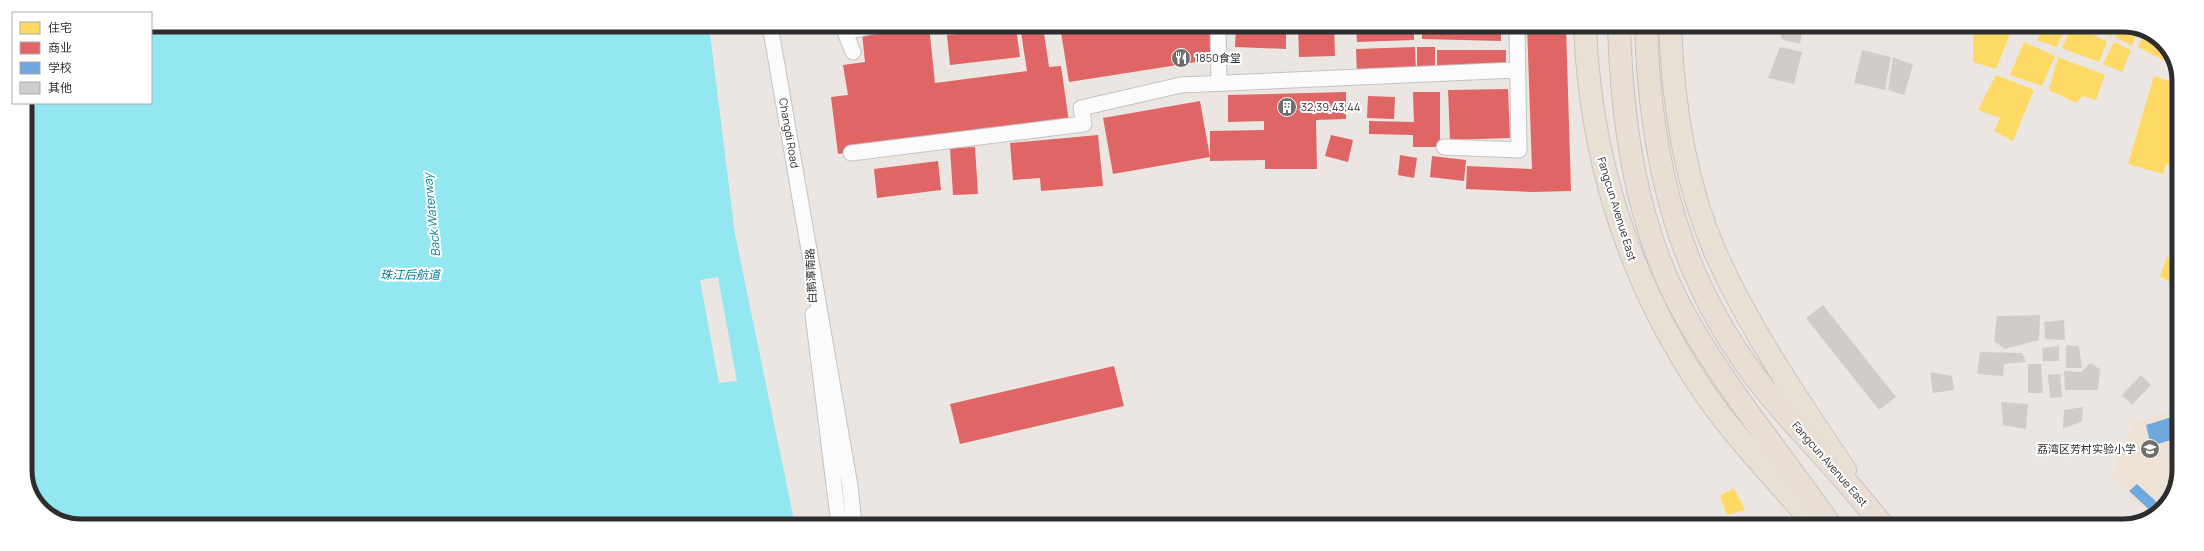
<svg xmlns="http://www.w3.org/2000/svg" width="2204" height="551" font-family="Manrope,'Noto Sans SC',sans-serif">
<rect width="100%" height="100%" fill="#ebe6e2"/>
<!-- education -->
<path fill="#eee2d6" d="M2178,408V481L2157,514L2150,517L2112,476L2133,422Z"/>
<!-- water -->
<path fill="#92e7f0" d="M151,25H709L735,234L795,525H70L39,507L25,477V103H151Z"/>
<!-- pier -->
<path fill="#ebe6e2" d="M718,277L737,381L719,383L700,280Z"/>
<!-- homes -->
<path fill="#ffd966" d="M1977,26H1990L2010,34L1996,69L1973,62V38Z
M2043,26H2066L2057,47L2037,40Z
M2072,26H2077L2107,42L2099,62L2062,48Z
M2088,26H2114L2112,37Z
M2121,26H2131L2138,30L2132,46L2115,37Z
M2145,32L2165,44L2171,59L2169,63L2138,47Z
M2024,42L2055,56L2042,86L2010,75Z
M2114,42L2131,50L2122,72L2103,64Z
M2058,57L2105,75L2096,100L2082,96L2076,103L2049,90Z
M1996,75L2034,90L2013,141L1994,131L2000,118L1978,110Z
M2154,76L2179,84V168L2166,164L2163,174L2128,164Z
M2167,257L2178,265V287L2160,276Z
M2178,335V345L2174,343Z
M1734,488L1745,510L1727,515L1720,496Z"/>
<!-- shops -->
<path fill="#e06666" d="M807,25H843V26L809,34Z
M929,26L935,83L1027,71L1020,26H1043L1049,67L1061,66L1069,122L838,154L831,97L848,95L843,65L865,62L862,33Z
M1060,26H1210L1216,59L1069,82Z
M1236,26H1286V49L1235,47Z
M1298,26H1334L1335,56L1299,57Z
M1356,26H1414V40L1357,42Z
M1422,26H1501V41L1422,39Z
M1527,26H1566L1571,191L1532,192L1466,189L1467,166L1532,169Z
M1016,28L1020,57L950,65L947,35Z
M1415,47L1416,72L1357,74L1356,49Z
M1417,47H1435V73H1417Z
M1437,50H1506V69H1437Z
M1508,89L1510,138L1450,140L1448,90Z
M1346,92V119L1316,120L1317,169H1265V160L1210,161V131L1264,130V121L1228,122V95Z
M1413,92H1440V147H1413V135L1369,134V121L1414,122Z
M1368,96L1395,97L1394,119L1367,118Z
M1200,101L1210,157L1113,174L1103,118Z
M1098,135L1103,186L1041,191L1040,178L1013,180L1010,143Z
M1331,135L1353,140L1348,162L1325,156Z
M975,147L978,194L953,195L950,148Z
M1400,155L1417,158L1414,178L1398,175Z
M1432,156L1466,160L1464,181L1430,177Z
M938,161L941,190L877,198L874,169Z
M1114,366L1124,406L960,444L950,404Z"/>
<!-- schools -->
<path fill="#6fa8dc" d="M2178,415V438L2151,446L2146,425Z
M2137,484L2162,507L2157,514L2155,515L2129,491Z"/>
<!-- building -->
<path fill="#d0ccc9" d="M1782,26H1803L1800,44L1781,39Z
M1780,47L1802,52L1794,84L1768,78Z
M1862,50L1891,57L1885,90L1854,83Z
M1893,57L1913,65L1904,95L1888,90Z
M1823,305L1896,397L1879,410L1806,318Z
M2040,315L2039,340L2005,349L1994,341L1997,316Z
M2064,320L2065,340L2045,339L2044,322Z
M2066,345L2079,346L2082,368H2066Z
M2059,346V361H2043L2042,348Z
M1980,352L2022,353L2026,362L2004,364L2003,376L1977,374Z
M2090,363L2100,369L2098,390H2065L2064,371L2081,372Z
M2028,364H2041L2043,393H2028Z
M1930,372L1952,376L1954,390L1933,393Z
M2060,374L2062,397L2050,398L2048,375Z
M2141,375L2151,385L2132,405L2122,395Z
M2001,402L2028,404L2026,429L2003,425Z
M2083,407L2082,421L2063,429L2064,410Z"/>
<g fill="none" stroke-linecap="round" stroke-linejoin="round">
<!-- minor casing -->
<g stroke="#c4c3c3" stroke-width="17">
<path id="minor" d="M770,25L850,486L854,525
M1218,26L1219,83
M853,52L845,32L879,25
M1444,147L1519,150L1517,26
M851,153L1084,124L1081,108L1181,85L1516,70
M813,314L839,525"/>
</g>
<!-- primary casing -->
<g stroke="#c6c4c3" stroke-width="24">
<path id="primary" d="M1585,26C1590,156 1626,273 1697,382C1729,431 1771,474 1809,518L1817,526
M1670,26C1673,103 1684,182 1716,254C1750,330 1798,400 1845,470"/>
</g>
<!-- trunk casing -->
<g stroke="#c6c4c3" stroke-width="24">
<path id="trunk" d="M1619,26C1622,121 1635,219 1679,304C1721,384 1780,452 1831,526
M1646,26C1650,163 1679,283 1766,391C1804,437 1847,479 1883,526"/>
</g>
<!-- minor -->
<use href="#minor" stroke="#fcfbfb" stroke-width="15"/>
<!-- primary -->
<use href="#primary" stroke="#e8e0d4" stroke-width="22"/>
<!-- trunk -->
<use href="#trunk" stroke="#e9ded4" stroke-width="22"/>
</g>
<!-- icons -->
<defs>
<g id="restaurant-disc" transform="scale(1)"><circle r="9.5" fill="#706e6c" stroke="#fff"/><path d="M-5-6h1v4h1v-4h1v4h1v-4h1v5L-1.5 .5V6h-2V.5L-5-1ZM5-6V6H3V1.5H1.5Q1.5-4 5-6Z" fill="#fff"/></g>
<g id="building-disc" transform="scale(1)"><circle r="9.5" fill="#706e6c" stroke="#fff"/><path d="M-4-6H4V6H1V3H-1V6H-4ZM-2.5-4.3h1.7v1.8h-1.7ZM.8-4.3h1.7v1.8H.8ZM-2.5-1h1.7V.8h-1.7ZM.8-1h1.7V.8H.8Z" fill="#fff"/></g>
<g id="school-disc" transform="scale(1)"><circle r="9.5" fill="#706e6c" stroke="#fff"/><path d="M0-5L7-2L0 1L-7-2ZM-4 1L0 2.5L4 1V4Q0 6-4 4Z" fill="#fff"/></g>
</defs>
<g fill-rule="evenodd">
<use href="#restaurant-disc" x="1181" y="58"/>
<use href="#building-disc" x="1287" y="107"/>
<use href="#school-disc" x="2150" y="449"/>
</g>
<g text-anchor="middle" stroke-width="4" stroke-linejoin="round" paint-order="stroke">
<!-- poi labels -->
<g font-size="11" fill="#2d2d2d" stroke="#fff" text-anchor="start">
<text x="1195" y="62">1850食堂</text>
<text x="1301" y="111">32,39,43,44</text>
<text x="2136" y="453" text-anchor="end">荔湾区芳村实验小学</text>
</g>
<!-- street labels -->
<g font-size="11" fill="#2d2d2d" stroke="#fff">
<text transform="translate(789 133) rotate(80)" y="4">Changdi Road</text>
<text transform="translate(1617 209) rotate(73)" y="4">Fangcun Avenue East</text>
<text transform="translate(811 276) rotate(-93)" y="4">白鹅潭南路</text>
<text transform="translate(1830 464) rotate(49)" y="4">Fangcun Avenue East</text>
</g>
<!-- water labels -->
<g font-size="12" font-style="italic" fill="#067f99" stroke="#fff">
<text transform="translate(432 215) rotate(-96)" y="4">Back Waterway</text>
<text x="410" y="279">珠江后航道</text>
</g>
</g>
<!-- crop -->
<path d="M0 0H2204V551H0ZM81 32H2123A49 49 0 0 1 2172 81V470A49 49 0 0 1 2123 519H81A49 49 0 0 1 32 470V81A49 49 0 0 1 81 32Z" fill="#fff" fill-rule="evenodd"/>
<path fill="none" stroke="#2d2d2d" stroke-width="5" d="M81 32H2123A49 49 0 0 1 2172 81V470A49 49 0 0 1 2123 519H81A49 49 0 0 1 32 470V81A49 49 0 0 1 81 32Z"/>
<!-- legend -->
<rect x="12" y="12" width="140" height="92" fill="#ffffff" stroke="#ababab"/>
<rect x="20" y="22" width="20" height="12" fill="#ffd966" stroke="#ababab"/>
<text x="48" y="32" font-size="12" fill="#2d2d2d">住宅</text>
<rect x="20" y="42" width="20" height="12" fill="#e06666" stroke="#ababab"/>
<text x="48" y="52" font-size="12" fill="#2d2d2d">商业</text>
<rect x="20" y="62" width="20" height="12" fill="#6fa8dc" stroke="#ababab"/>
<text x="48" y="72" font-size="12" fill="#2d2d2d">学校</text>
<rect x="20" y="82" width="20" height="12" fill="#d0ccc9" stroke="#ababab"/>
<text x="48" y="92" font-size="12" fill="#2d2d2d">其他</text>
</svg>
